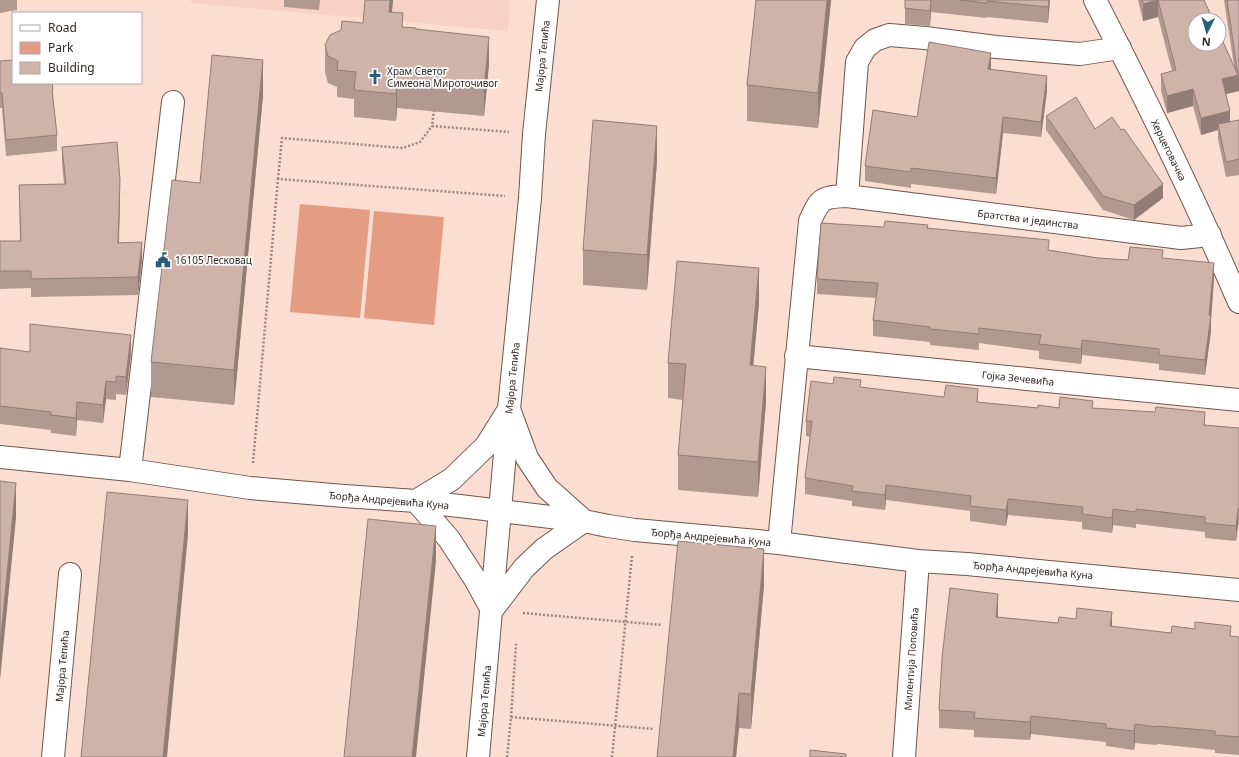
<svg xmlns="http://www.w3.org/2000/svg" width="1239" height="757" font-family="'Noto Sans',sans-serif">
<rect width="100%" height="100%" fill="#fbddd2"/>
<!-- built -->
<path fill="#f7d1c4" d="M191,0H510L508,31L192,3Z"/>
<!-- green -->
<path fill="#e49d83" d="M300,204L370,210L360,318L290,312Z
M374,211L444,217L434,325L364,318Z"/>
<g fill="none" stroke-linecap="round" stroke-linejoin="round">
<!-- minor casing -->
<g stroke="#6f564d" stroke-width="24">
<path id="minor" d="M1095,0C1146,99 1195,200 1239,302
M847,196L857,62L865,48L875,40L889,35L925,38L996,47L1080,54L1120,48
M796,356L1239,400
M509,409L527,458L547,488L584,521L544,549L524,568L492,610L475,579L449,539L416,501L452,479L486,446Z
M0,457L130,470L250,488L344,496L416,501L468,507L584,521L608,526L635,530L779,543L839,551L918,561L967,564L1239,590
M130,470L173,102
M779,543L810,221C820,198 822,197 847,196L1181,238L1210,235
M53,757L70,574
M478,757L509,409L530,198L534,134L548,0
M904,757L918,561"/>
</g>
<!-- path -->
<path stroke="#99857d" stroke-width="2.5" stroke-dasharray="2 2" stroke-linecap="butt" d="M434,110L432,126L509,132
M278,179L282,138L403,148L420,142L432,126
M253,463L278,179L505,196
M523,613L662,625
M511,717L654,729
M507,757L511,717L516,644
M612,757L632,556"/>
<!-- minor -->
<use href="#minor" stroke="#fff" stroke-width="22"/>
</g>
<!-- wall -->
<path fill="#b29990" d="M0,0H17V10L0,13Z
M284,0H320L319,10L284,7Z
M393,0L392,12L403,27L416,29L489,64L484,116L397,108L396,121L354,117V99L337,97V87L328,83L325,72V45L363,23Z
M756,0H831L818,128L747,121V85Z
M905,0H1050L1048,23L987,17V18L931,12L930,26L905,24Z
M1138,0H1204L1234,66L1224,0H1239V91L1226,94L1230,122L1239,120V175L1226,177L1218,139V130L1201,135L1193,106L1167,113L1161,91V74L1172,71L1158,17L1143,21Z
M0,61L53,89V99L57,135V151L6,156L2,108H0Z
M991,69L1047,91L1041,137L1003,133L996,194L911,184V188L865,181V166L917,117Z
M263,95L234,405L151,397V362L200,183Z
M1046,116L1095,129L1163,198L1134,220L1103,210L1046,130Z
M62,147L120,198L119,243L142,260L138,295L31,297V288L0,289V241H20L19,185L64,184L62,164Z
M657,161L647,290L583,285V250Z
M884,227L928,228L1049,250L1098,258L1128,260L1163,258L1214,279L1211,319V331L1205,375L1159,370V364L1082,355L1081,364L1039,359V351L979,343V350L930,345V342L873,336V320L876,298L817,294V279Z
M759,303L753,366L766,402L758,497L678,490V455L683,400L668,398V363Z
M0,348L30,352L131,353L126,395L116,394V400L106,399L103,423L77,420L76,436L51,433V430L0,424Z
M861,387L978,402L1038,408H1093L1205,425L1239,428V525H1238L1236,541L1205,538V532L1136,524V528L1113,525L1112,533L1082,529V522L1008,515L1006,526L970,521V511L886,500L885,510L852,506V501L805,494V478L810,437L806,436V421Z
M764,585L751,729L739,728L736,757H657Z
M998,612V617L1058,623L1112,627L1171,633L1239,637V755L1215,753V750L1157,744V745L1135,743L1134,750L1106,746V742L1031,734L1030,740L974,737V730L939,728V710Z"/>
<!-- shaded-wall -->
<path fill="#917d76" d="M390,0H393L389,39V12Z
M827,0H831L818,128V93Z
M931,0V12L930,26V11Z
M1049,0H1050L1048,23V7Z
M1158,0V17L1143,21V4Z
M489,37V64L484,116V89Z
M991,53V68L988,84V69Z
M263,60V95L234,405V370Z
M1239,75V91L1222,95V79Z
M1047,76V91L1041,137V122Z
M397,81V108L396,121V94Z
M1193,89V106L1167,113V96Z
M1230,111V127L1218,124V130L1201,135V118Z
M1003,117V133L996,194V178Z
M657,126V161L647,290V255Z
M120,180V198L118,260V243Z
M1163,184V198L1134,220V205Z
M142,242V260L138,295V277Z
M1214,263V279L1211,319V331L1205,375V360Z
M759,268V303L750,401V365Z
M131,335V353L126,395V377Z
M1082,340V355L1081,364V349Z
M766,367V402L758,497V462Z
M106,381V399L103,423V405Z
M978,389V404L977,402Z
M77,402V420L76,436V418Z
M1205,412V428L1204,425Z
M16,483V518L0,680V645Z
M886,485V500L885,510V495Z
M1008,499V515L1006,526V510Z
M188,500V535L167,757H163Z
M1113,509V525L1112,533V518Z
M1238,509V525L1236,541V526Z
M436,526V561L416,757H412Z
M764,549V585L751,729V694Z
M998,594V612L996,635V617Z
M1112,612V630L1110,626Z
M739,693V728L736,757H733Z
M1031,716V734L1030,740V722Z
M1135,724V743L1134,750V731Z"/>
<!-- building -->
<path fill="#cfb2a8" stroke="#917d76" d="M365,0H390L389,12L403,13L402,27L416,28V29L489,37L484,89L397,81L396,94L354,90L356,72L337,70L338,61L328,56L325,45L330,35L341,30L342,21L363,23Z
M756,0H827L818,93L747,85Z
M905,0H931L930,11L905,8Z
M959,0H1049L1048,7L987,1V3Z
M1142,0H1204L1213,20H1195V44H1219V33L1238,75L1227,0H1239V75L1222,79L1230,111L1201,118L1193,89L1167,96L1161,74L1176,70L1158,0L1143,4Z
M929,42L991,53L988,69L1047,76L1041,122L1003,117L996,178L911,168V172L865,166L873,110L917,117Z
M212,55L263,60L234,370L151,362L172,180L200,183Z
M13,60V83H52L53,89H52L57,135L6,140L2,93H0V61Z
M1076,97L1095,129L1112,117L1121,130L1124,129L1163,184L1134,205L1103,196L1046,116Z
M593,120L657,126L647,255L583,250Z
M1239,120V159L1226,162L1218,124Z
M117,142L120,180L118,243L142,242L138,277L31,279V271H0V241H21L19,185L66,184L62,147Z
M885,221L928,225L927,228L1049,240L1048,250L1098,258L1128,260L1130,247L1163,250L1162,258L1214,263L1209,315H1211L1205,360L1159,355V349L1082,340L1081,349L1039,344L1041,335L979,328V334L930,329V327L873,320L878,283L817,279L821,223L884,227Z
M677,261L759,268L750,365L766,367L758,462L678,455L686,364L668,363Z
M30,324L131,335L126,377L116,376V382L106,381L103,405L77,402L76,418L51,415V412L0,406V348L30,352Z
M834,377L861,380L860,387L944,397L946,385L978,389L977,402L1038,408V405L1059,408L1060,397L1093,401L1092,408L1155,412L1156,407L1205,412L1204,425L1239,428V509H1238L1236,526L1205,523V517L1136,509V512L1113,509L1112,518L1082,514L1083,507L1008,499L1006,510L970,506L971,496L886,485L885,495L852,491L853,486L805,478L812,421H806L811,381L833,384Z
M0,481L16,483L0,645Z
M107,492L188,500L163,757H81Z
M368,519L436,526L412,757H344Z
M678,541L764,549L751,694L739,693L733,757H657Z
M950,588L998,594L996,617L1058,623L1059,617L1076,619L1077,608L1112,612L1110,626L1171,633L1172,626L1195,629V622L1231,626L1230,636L1239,637V737L1215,735V731L1157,726V727L1135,724L1134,731L1106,728V724L1031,716L1030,722L974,718L975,712L939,710L942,658Z
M810,750L846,754V757H810Z"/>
<!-- icons -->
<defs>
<g id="church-bare" transform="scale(1.2)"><path d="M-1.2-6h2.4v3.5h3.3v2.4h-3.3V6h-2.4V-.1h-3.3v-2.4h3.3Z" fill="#295d79" stroke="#fff" stroke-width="2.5" paint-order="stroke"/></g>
<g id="civic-bare" transform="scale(1.2)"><path d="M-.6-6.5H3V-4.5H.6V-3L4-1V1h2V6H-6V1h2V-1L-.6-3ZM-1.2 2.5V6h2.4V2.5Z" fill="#295d79" stroke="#fff" stroke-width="2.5" paint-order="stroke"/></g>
</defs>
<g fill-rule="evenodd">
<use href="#church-bare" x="375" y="77"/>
<use href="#civic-bare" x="163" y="260"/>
</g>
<g text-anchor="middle" stroke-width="3.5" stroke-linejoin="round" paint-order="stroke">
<!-- street labels -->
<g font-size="10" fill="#322723" stroke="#fff">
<text transform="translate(542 56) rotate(-84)" y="4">Мајора Тепића</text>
<text transform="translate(1169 150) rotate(64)" y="4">Херцеговачка</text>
<text transform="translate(1028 219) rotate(7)" y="4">Братства и јединства</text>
<text transform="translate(512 378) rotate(-84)" y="4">Мајора Тепића</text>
<text transform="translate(1018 378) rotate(6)" y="4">Гојка Зечевића</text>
<text transform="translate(389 500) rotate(5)" y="4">Ђорђа Андрејевића Куна</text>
<text transform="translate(711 537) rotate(5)" y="4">Ђорђа Андрејевића Куна</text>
<text transform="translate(1033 570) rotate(5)" y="4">Ђорђа Андрејевића Куна</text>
<text transform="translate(911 659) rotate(-86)" y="4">Милентија Поповића</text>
<text transform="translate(62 666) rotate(-85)" y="4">Мајора Тепића</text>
<text transform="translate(484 701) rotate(-85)" y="4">Мајора Тепића</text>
</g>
<!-- poi labels -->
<g font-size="10" fill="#322723" stroke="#fff" text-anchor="start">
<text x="387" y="75">Храм Светог<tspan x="387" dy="12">Симеона Мироточивог</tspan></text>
<text x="175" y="264">16105 Лесковац</text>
</g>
</g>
<!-- legend -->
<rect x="12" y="12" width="130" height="72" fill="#ffffff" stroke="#ada9a7"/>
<rect x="20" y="25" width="20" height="6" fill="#ffffff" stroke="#ada9a7"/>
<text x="48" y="32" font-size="12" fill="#322723">Road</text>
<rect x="20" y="42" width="20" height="12" fill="#e49d83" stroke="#ada9a7"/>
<text x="48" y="52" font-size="12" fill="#322723">Park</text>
<rect x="20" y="62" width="20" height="12" fill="#cfb2a8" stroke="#ada9a7"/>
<text x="48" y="72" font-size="12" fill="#322723">Building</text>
<!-- north arrow -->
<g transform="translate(1207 32) rotate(185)"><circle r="19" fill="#ffffff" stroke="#ada9a7"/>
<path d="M0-3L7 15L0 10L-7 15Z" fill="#295d79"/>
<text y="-6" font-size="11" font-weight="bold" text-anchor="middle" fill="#322723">N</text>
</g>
</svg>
